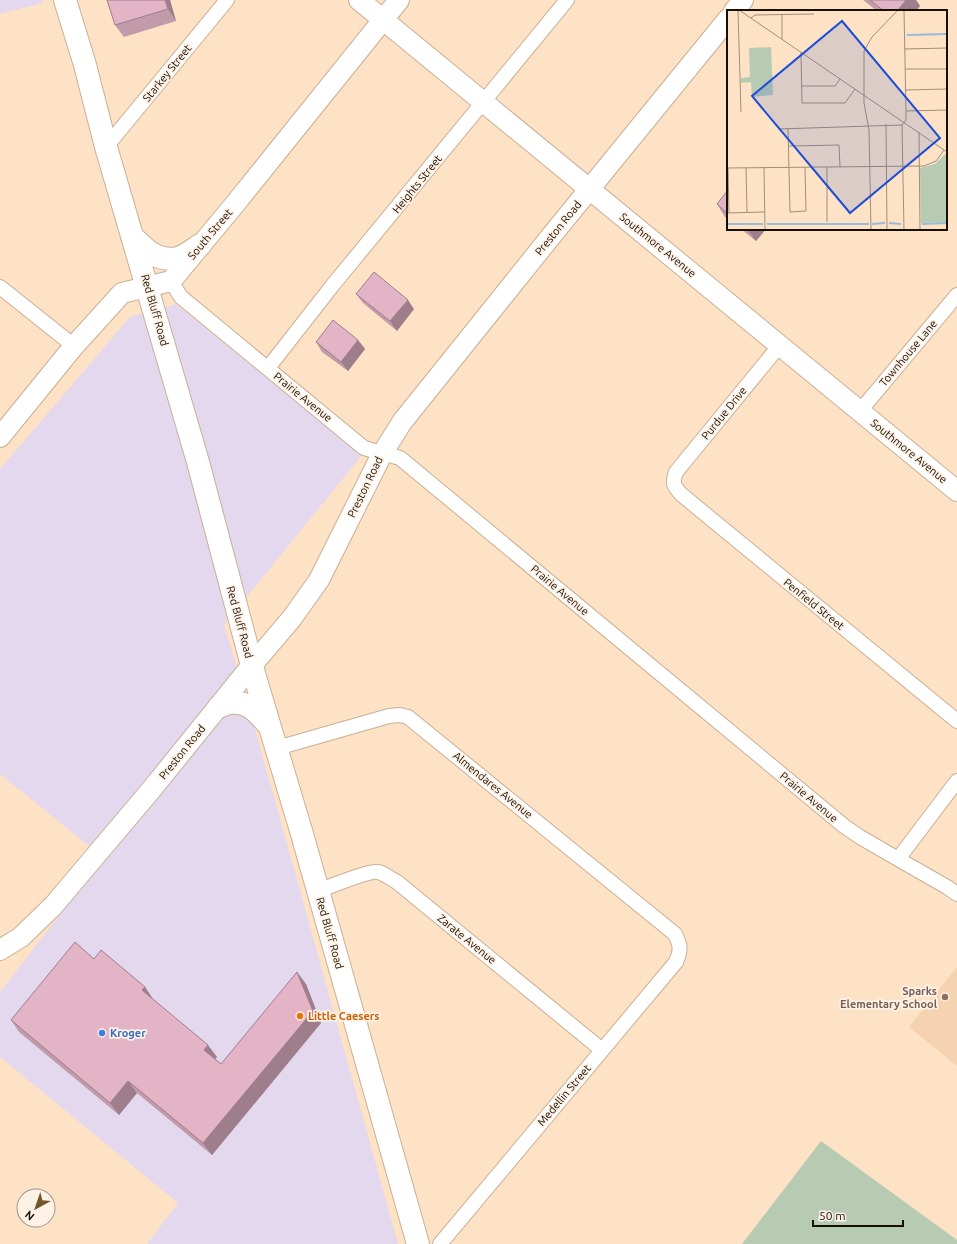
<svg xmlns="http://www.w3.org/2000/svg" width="957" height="1244" font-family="Ubuntu,sans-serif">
<rect width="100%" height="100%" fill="#fee2c5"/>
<!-- commercial -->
<path fill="#e3d8ed" d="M0,0H42L43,3L0,14Z
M176,304L362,455L224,625L254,725L398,1244H147L178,1203L0,1057V992L104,858L0,774V469L130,317Z"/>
<!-- built -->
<path fill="#f5d3b1" d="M957,967V1066L909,1027Z"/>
<!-- green -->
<path fill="#b7cbb2" d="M821,1141L957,1240V1244H742Z"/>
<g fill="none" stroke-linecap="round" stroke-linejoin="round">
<!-- street casing -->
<g stroke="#caaf94" stroke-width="16">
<path id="street" d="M106,147L227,0
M171,281L181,297L364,448L400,458L844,826L860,837L898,859L947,887L957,894
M0,287L74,346
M780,345L676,472C672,483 673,486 682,495L957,721
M268,368L332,286L567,0
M860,411L957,295
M277,748L389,716L400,715L408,717L675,934C681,946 681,950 676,962L440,1244
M898,859L957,781
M318,891C329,887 369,870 378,872C384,873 391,879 397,882L602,1050"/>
</g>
<!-- secondary casing -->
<g stroke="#caaf94" stroke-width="22">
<path id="secondary" d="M359,0L957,491
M734,11L743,0
M0,437L74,346L122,293L171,281L235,204L399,0
M0,950L21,937L53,906L151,790L252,665L292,618L319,580L382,454L402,422L552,235L728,19"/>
</g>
<!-- primary casing -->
<g stroke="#caaf94" stroke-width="24">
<path id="primary" d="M65,0L85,65L106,147L198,462L255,677L302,834L418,1244
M134,238C147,251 158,262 178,258C185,256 194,249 200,245
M219,707C223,705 227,703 231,703C248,700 260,715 270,727"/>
</g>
<!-- street -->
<use href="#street" stroke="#fff" stroke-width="14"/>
<!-- secondary -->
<use href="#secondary" stroke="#fff" stroke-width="20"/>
<!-- primary -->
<use href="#primary" stroke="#fff" stroke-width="22"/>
</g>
<!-- wall -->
<path fill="#c29baa" d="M107,0H170L176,21L124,37L115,25Z
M863,0H916L920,6L916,11H877Z
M728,190V219L725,217L717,204Z
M741,229H766L756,241Z
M356,294L414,309L397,331L363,303Z
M358,340L365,349L348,371L322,352L316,342Z
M94,959L145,987L153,999L217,1057L215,1059L221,1064L306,984L321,1023L212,1155L137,1093L119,1115L19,1032L11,1020Z"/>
<!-- shaded-wall -->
<path fill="#9e7e8b" d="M165,0H170L176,21L168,9Z
M906,0H916L920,6L916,11H897Z
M747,229H766L756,241Z
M408,300L414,309L397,331L390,321Z
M358,340L365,349L348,371L341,362Z
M297,972L306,984L321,1023L212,1155L203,1143Z
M145,987L153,999L142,990Z
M208,1045L217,1057L212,1062L204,1050Z
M128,1081L137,1093L119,1115L110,1103Z"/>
<!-- building -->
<path fill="#e2b4c6" stroke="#9e7e8b" d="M107,0H165L168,9L115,25Z
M870,0H906L897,11H884Z
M728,190V214L717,204Z
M374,272L408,300L390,321L356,294Z
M333,320L358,340L341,362L316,342Z
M75,942L94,959L101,950L145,987L142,990L208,1045L204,1050L221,1064L297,972L313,1011L203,1143L128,1081L110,1103L11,1020Z"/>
<!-- markers -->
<circle fill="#8d6e63" stroke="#fef2e7" stroke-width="1.5" cx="945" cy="997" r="4"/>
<circle fill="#e8710a" stroke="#fef2e7" stroke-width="1.5" cx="300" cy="1016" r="4"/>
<circle fill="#3f7fe0" stroke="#fef2e7" stroke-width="1.5" cx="102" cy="1033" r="4"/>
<g text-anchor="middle" stroke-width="3.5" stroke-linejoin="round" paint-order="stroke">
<!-- street labels -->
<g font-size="11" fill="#180f05" stroke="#fef2e7">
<text transform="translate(167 73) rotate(-51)" y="4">Starkey Street</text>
<text transform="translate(417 184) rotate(-51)" y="4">Heights Street</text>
<text transform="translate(558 228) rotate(-51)" y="4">Preston Road</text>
<text transform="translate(210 234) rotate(-50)" y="4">South Street</text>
<text transform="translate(658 245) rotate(39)" y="4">Southmore Avenue</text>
<text transform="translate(155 310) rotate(74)" y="4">Red Bluff Road</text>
<text transform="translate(908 353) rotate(-50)" y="4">Townhouse Lane</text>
<text transform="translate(303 397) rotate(39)" y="4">Prairie Avenue</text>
<text transform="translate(724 413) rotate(-51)" y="4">Purdue Drive</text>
<text transform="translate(909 451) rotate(39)" y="4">Southmore Avenue</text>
<text transform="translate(365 487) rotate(-64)" y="4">Preston Road</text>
<text transform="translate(560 590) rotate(40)" y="4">Prairie Avenue</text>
<text transform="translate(814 604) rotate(39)" y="4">Penfield Street</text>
<text transform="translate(240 622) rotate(75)" y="4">Red Bluff Road</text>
<text transform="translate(182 752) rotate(-51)" y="4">Preston Road</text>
<text transform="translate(493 785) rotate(39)" y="4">Almendares Avenue</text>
<text transform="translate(809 797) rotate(40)" y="4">Prairie Avenue</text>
<text transform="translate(330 933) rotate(74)" y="4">Red Bluff Road</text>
<text transform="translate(467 939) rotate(39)" y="4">Zarate Avenue</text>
<text transform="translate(564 1095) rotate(-50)" y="4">Medellin Street</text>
</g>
<!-- education labels -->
<g font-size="11" font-weight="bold" fill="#785e54" stroke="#fef2e7" text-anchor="end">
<text x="937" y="995">Sparks<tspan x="937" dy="13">Elementary School</tspan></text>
</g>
<!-- food labels -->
<g font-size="11" font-weight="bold" fill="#c56008" stroke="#fef2e7" text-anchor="start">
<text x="308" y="1020">Little Caesers</text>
</g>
<!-- shop labels -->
<g font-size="11" font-weight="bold" fill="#366cbe" stroke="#fef2e7" text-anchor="start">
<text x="110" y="1037">Kroger</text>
</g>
</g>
<!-- overview -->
<g transform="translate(727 10)">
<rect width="220" height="220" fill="#fee2c5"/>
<path d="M44,37L46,85L25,87L24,72L14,73V68L23,67L22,38ZM218,144L220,145V212L194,213L193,158L208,154Z" fill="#b7cbb2"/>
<path fill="none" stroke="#97bbd9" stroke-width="2" d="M180,25L220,24M162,213L174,214M0,214H36M40,214H142M145,214L158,213M195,214L220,213"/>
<path fill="none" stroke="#a28e78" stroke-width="1" d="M11,0L14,102M12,0L220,142M55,5V29M24,8L28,5L87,4M178,39L220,38M74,42L75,93H118L128,79M178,59H220M74,76H108L113,69M179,80L220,79M179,101L220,100M159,114L160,220M61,118L63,202L79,201L78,157M51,119L175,115M192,122L193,220M62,136L112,135L113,157M0,158L197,156L209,151L217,140M1,158L2,203M19,158L20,202M37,158L38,220M0,203L38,202M100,212V157M144,220L142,120L137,93V41L145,27L171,0M177,220L175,115L179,110V101L177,0"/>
<path fill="#1d4ed8" fill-opacity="0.15" stroke="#1d4ed8" stroke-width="2" d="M115,11L213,128L123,203L25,86Z"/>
<rect width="220" height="220" fill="none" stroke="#180f05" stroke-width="2"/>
</g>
<!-- north arrow -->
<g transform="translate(36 1208) rotate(220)"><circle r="19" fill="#fef2e7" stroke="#a2978d"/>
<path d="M0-3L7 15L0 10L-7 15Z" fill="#725629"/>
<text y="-6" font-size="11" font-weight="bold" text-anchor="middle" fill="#180f05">N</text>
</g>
<!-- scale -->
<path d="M813 1220v6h90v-6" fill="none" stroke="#180f05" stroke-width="2"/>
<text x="819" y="1220" font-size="12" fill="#180f05" stroke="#fef2e7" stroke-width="3" paint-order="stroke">50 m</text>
</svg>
